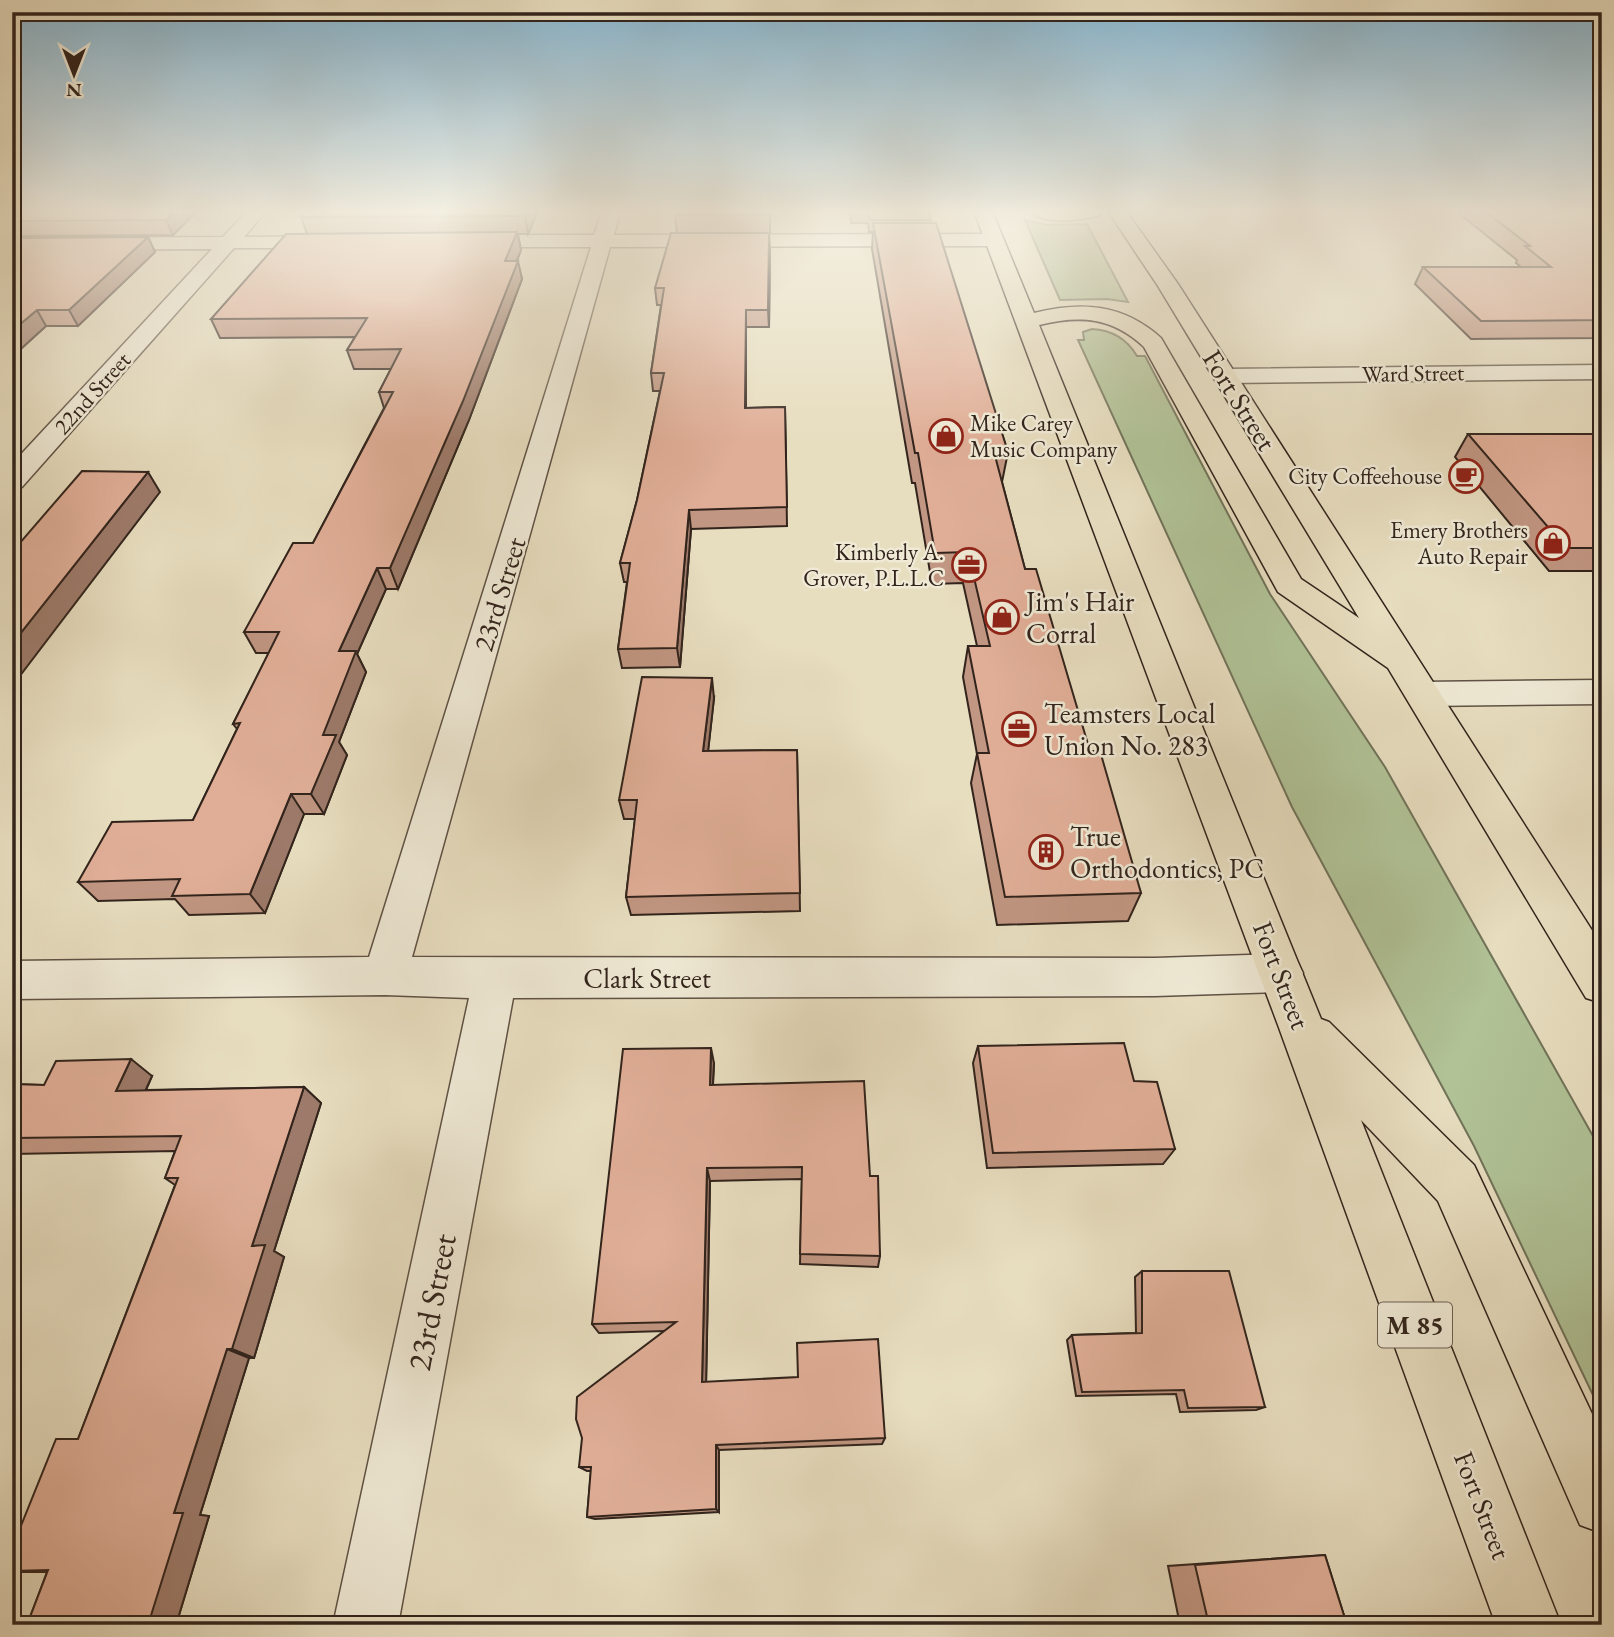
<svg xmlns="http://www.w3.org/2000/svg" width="1614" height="1637" font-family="'EB Garamond',serif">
<rect width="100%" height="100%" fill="#e7ddbf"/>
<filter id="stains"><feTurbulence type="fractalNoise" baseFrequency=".00286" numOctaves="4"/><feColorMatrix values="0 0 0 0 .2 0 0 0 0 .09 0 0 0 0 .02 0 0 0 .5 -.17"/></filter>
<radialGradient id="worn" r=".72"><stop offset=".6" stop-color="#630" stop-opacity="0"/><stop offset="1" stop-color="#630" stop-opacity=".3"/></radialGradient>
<!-- green -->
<path fill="#b0c296" stroke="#717359" stroke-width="2" d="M1025,220L1048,225L1087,224L1128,302L1107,299L1060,300Z
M1092,329C1112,330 1127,339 1137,356H1145L1270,594L1385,767L1602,1152V1414L1474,1146L1292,807L1078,340H1084L1083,332Z"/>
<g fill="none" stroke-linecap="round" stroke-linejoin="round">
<!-- minor casing -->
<g stroke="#5f5245" stroke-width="3">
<path id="minor" d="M247,211H266L244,237L332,236L342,242L332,248H234L22,487L12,489V464L212,249L12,250V238L223,237Z
M602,211H620L614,235L994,234L1004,240L994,246L610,247L412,957L1155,958L1281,954L1296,959L1303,973L1296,987L1281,992L1155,996L513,998L398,1625H333L469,998L385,995L12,999V961L369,957L591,247H466L456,241L466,235H594Z
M1602,365V379L1225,383L1217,381L1213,376L1217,371L1225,369Z
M1602,680V704L1423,706L1411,702L1406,694L1411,686L1423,682Z"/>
</g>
<!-- primary casing -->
<g stroke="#32241c" stroke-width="3">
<path id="primary" d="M974,211H992L1034,313C1082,301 1123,304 1161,338L1301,579L1359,618L1158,286L1108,211H1126L1178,284L1602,946V1003L1586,998L1388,668L1278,592L1144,347C1112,317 1080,315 1039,325L1321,1019L1329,1022L1474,1165L1602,1435V1533L1580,1525L1438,1201L1361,1120L1561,1625H1496L1278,1025Z
M1030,211H1102L1100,215C1081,220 1045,226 1030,211Z"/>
</g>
<!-- minor -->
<use href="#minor" fill="#efe9d5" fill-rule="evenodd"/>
<!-- primary -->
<use href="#primary" fill="#e7ddbf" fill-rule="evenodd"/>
</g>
<!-- wall -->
<path fill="#c19682" stroke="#32241c" stroke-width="2" d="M12,211H197L173,235L12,236Z
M538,211L528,234H518L521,250L517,261L522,279L469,420L398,589H386L357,654L366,672L339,742L347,755L324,814H304L265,913L189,915L175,899L98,901L78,882L193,820L237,729L233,724L269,653H256L244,632L313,543L384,408L379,392L391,369H354L347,350L355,337L220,338L211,319L307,234L301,217Z
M770,211V233H677L675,215Z
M850,211H928L930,223L1008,452L1002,482L1025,569L1141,893L1128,921L997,925L971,783L977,754L963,677L968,646H977L963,583L932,584L915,483H912L872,249L873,232H869L868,223H851Z
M1456,211H1602V338L1471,339L1415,284L1423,267H1521L1516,263L1517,260Z
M148,237L155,252L78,326H46L12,357V238Z
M770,249L769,327H746V408L785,407L787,526L691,529L680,667L622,668L618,649L627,582H624L620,563L637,500L660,391H653L651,373L661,305H657L655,288Z
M1468,434H1602V571H1549L1455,457Z
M714,698L708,751L797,750L800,911L631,915L626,897L635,819H624L619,800Z
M978,1046L1134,1081L1175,1149L1163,1164L987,1168L973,1063Z
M714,1063L713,1085L870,1176L880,1256L878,1267L800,1264L802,1179L710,1181L706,1382L885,1438L882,1444L719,1450V1512L595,1519L587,1517L591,1471H587L579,1467L664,1331L599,1333L592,1324Z
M152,1076L146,1090L304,1087L321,1103L274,1251L284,1257L254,1358H249L200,1515L209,1516L176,1625H27L47,1572H12L78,1439L175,1185L165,1178L175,1151L12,1154V1084L44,1085Z
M1142,1271L1265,1407L1256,1410L1180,1412L1176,1394L1076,1396L1067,1340L1072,1335L1136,1333L1135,1277Z
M1325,1555L1347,1625H1180L1168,1566Z"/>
<!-- shaded-wall -->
<path fill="#9d7a6a" stroke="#32241c" stroke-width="2" d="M175,211H197L173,235L166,220Z
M527,211H538L528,234L525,216Z
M517,232L521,250L509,279L505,261Z
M769,233L770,249L769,327L768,310Z
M148,237L155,252L78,326L69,310Z
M518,261L522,279L469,420L398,589L390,568Z
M37,310L46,326L12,357V331Z
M746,310V426L745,408Z
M148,472L160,492L13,685L21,694L12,706V644Z
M689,510L691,529L680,667L677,648Z
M377,568L386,589L357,654L366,672L339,742L347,755L324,814L311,794L339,651Z
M712,678L714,698L706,770L703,751Z
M291,794L304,814L265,913L250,894Z
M711,1048L714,1063L712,1099L710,1085Z
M131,1059L152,1076L138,1107L116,1091Z
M304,1087L321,1103L274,1251L284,1257L254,1358L232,1349L252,1246Z
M707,1168L710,1181L706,1389L702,1382Z
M227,1349L249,1358L200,1515L209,1516L176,1625H148L174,1513Z
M716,1445L719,1450V1512L716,1509Z"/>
<!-- building -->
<path fill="#e0ae97" stroke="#32241c" stroke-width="2" d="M12,211H175L166,220L12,221Z
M305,211H527L525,216L301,217Z
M676,211H770L769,215H675Z
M852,211H928L931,220H870L868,211Z
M1485,211H1602V320L1481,321L1423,267H1551L1525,246H1530Z
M873,223H936L1008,452H994L1025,569H1036L1090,751H1100L1141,893L1005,897L977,753H989L968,646H990L968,552L935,553L918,453H915Z
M517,232L505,261H518L463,401L390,568H377L339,651H356L323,735H336L311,794H291L250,894L172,896L180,879L78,882L112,822L193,820L240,723L233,724L279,632H244L293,543H313L393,392H379L401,349L347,350L367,318L211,319L286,234Z
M671,233H769L768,310H746L745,408L785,407L787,507L689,510L677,648L618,649L630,563H620L637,500L664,373H651L664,288H655Z
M148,237L69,310H37L12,331V238Z
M1468,434H1602V548H1566Z
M82,471L148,472L12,644V552Z
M642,677L712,678L703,751L797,750L800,893L626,897L637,800H619Z
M1124,1043L1134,1081L1157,1082L1175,1149L993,1153L978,1046Z
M711,1048L710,1085L864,1081L870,1176H878L880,1256L800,1254L802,1167L707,1168L702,1382L798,1377L797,1343L878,1339L885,1438L716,1445V1509L587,1517L591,1467H579L582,1438L576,1419L577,1397L676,1322L592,1324L623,1049Z
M131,1059L116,1091L304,1087L252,1246L265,1245L232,1349H227L174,1513H183L148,1625H27L48,1570L12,1571V1548L56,1439H78L178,1178H165L181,1136L12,1138V1084L44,1085L56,1061Z
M1142,1271H1229L1265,1407L1188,1408L1184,1390L1082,1392L1072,1335L1142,1333Z
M1325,1555L1347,1625H1209L1195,1565Z"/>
<!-- sky -->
<linearGradient id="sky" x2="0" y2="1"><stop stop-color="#87b7d2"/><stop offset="0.48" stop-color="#f4f0e2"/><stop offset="1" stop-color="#f4f0e2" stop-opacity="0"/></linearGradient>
<rect width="1614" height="440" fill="url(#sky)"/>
<!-- icons -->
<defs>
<g id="shop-ring" transform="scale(1.75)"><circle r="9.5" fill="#efe9d5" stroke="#8f2418" stroke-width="1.5"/><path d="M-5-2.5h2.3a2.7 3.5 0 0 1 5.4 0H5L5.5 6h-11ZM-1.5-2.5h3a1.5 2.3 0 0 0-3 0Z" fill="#8f2418"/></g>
<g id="cafe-ring" transform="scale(1.75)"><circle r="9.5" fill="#efe9d5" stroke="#8f2418" stroke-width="1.5"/><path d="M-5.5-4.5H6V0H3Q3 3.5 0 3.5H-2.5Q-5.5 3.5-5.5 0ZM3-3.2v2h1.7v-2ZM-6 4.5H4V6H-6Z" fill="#8f2418"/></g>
<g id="office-ring" transform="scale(1.75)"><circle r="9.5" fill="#efe9d5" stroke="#8f2418" stroke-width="1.5"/><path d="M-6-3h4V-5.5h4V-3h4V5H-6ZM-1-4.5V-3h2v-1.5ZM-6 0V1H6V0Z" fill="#8f2418"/></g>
<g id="building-ring" transform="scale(1.75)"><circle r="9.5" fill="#efe9d5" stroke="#8f2418" stroke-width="1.5"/><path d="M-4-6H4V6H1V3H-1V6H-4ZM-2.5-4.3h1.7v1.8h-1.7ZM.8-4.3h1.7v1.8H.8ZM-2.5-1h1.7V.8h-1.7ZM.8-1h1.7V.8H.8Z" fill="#8f2418"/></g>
</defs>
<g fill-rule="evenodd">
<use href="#shop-ring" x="946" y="436"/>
<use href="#cafe-ring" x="1466" y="476"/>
<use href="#shop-ring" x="1553" y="543"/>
<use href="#office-ring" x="969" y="565"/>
<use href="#shop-ring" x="1002" y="617"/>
<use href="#office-ring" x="1019" y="729"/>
<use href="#building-ring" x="1046" y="852"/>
</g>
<g text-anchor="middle" stroke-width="5" stroke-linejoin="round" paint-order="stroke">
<!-- far-street labels -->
<g font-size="23" fill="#32241c" stroke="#efe9d5">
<text transform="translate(1413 373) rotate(-1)" y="8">Ward Street</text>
<text transform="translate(92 393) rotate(-48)" y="8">22nd Street</text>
</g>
<!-- far-poi labels -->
<g font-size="23" fill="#32241c" stroke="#efe9d5" text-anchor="end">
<text x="970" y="431" text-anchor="start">Mike Carey<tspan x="970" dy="26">Music Company</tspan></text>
<text x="1442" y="484">City Coffeehouse</text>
<text x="1528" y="538">Emery Brothers<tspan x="1528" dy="26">Auto Repair</tspan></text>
<text x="944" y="560">Kimberly A.<tspan x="944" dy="26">Grover, P.L.L.C</tspan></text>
</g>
<!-- shield labels -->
<rect fill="#efe9d5" stroke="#6b5f54" stroke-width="2" x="1378" y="1302.5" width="74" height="45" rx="5"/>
<g font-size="26" font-weight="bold" fill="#32241c">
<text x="1415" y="1334">M 85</text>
</g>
<!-- street labels -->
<g font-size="28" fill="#32241c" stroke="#efe9d5">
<text transform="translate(1240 400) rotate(58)" y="10">Fort Street</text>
<text transform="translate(499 594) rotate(-73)" y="10">23rd Street</text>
<text transform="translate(1282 975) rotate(69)" y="10">Fort Street</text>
<text x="647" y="988">Clark Street</text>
<text transform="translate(1483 1505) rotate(69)" y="10">Fort Street</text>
</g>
<!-- poi labels -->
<g font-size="28" fill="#32241c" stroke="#efe9d5" text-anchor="start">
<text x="1026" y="611">Jim's Hair<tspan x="1026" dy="32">Corral</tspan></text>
<text x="1044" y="723">Teamsters Local<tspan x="1044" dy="32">Union No. 283</tspan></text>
<text x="1070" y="846">True<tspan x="1070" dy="32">Orthodontics, PC</tspan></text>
</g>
<!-- near-street labels -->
<g font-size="33" fill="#32241c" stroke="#efe9d5">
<text transform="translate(431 1302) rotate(-79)" y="12">23rd Street</text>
</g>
</g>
<!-- margin -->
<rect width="1614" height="1637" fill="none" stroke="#e7ddbf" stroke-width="42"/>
<rect x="14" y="14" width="1586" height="1609" fill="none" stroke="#32241c" stroke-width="3.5"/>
<rect x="21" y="21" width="1572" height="1595" fill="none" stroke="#32241c" stroke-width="2"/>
<!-- north arrow -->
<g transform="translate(74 74) rotate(180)" stroke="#efe9d5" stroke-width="5" paint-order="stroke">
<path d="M0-5L12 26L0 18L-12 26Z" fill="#32241c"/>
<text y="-10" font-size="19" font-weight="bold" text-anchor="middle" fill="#32241c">N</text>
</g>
<rect width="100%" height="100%" filter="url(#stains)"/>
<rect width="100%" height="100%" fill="url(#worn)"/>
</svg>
